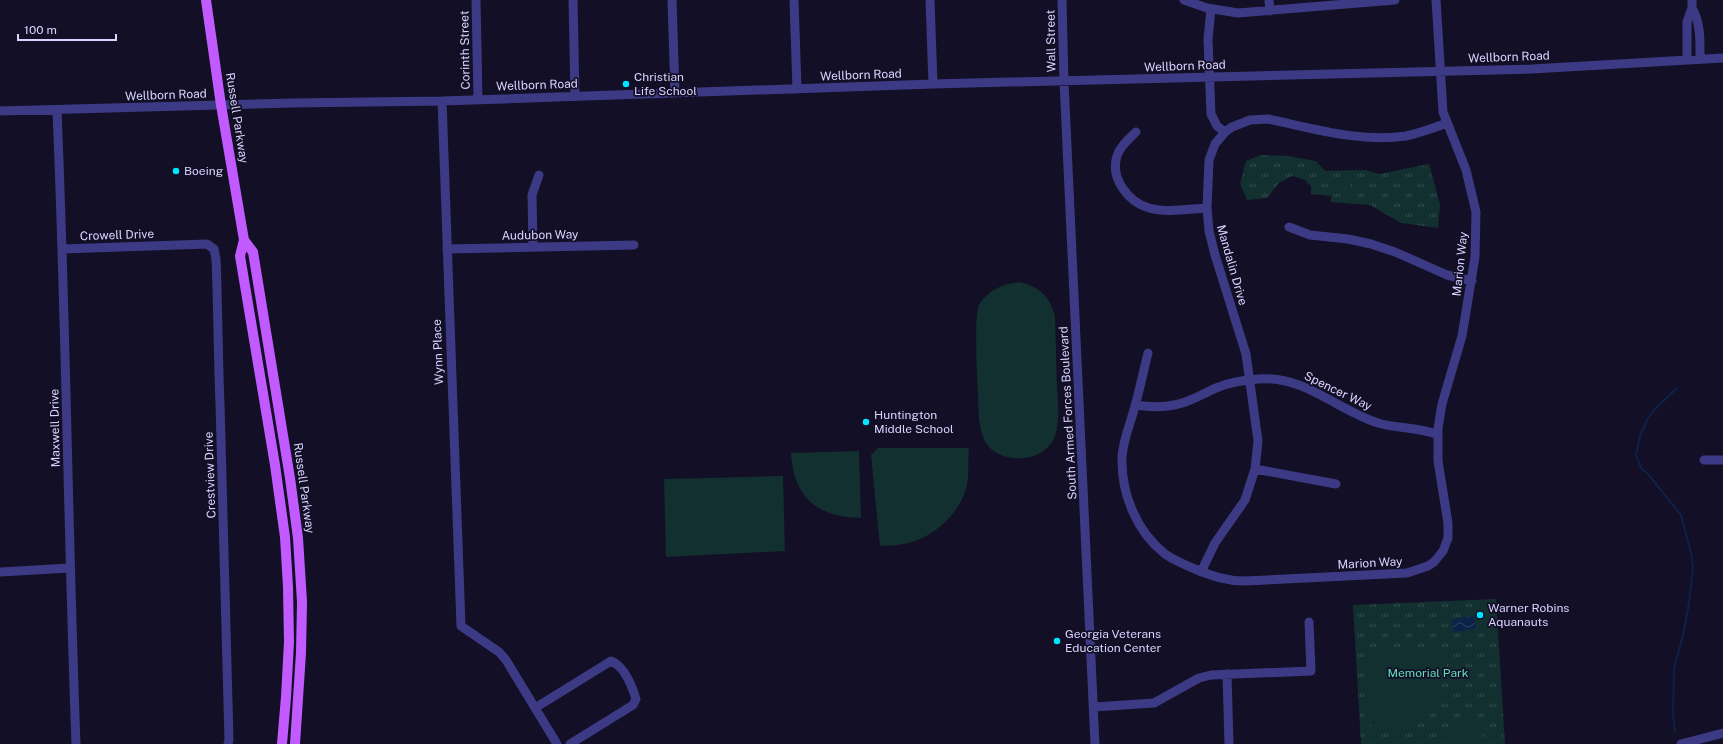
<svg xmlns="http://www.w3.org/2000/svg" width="1723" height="744" font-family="'Public Sans',sans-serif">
<defs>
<pattern id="grass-tufts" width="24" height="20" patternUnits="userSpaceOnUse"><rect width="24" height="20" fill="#12302f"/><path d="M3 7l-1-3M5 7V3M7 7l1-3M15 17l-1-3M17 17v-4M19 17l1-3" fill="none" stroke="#344d4e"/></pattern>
<pattern id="water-waves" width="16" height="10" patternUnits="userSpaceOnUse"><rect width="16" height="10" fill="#0c2248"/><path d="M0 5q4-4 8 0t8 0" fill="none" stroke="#2f4163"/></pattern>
</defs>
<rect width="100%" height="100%" fill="#130f26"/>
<!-- grass -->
<path fill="url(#grass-tufts)" d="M1261,155L1287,156L1316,161L1325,171L1365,170L1379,174L1429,164L1440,204L1438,228L1401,223L1370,205L1331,202V196L1311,194V186L1305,180L1292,176L1279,183L1267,198L1247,200L1240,184L1246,161Z
M1496,599L1505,744H1361L1353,605Z"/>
<!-- pitch -->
<path fill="#12302f" d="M1336,180L1351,183L1349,195L1334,193Z
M1020,282C1040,288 1049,295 1055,316C1056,340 1056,363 1057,387C1058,403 1060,420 1055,436C1046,461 1008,465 990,448C982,440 981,430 979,420C979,402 972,313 980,303C990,289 1003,284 1020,282Z
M878,448H969C968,460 969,474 967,485C961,513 934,537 908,543C899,546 889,545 880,546L871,455Z
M859,451L861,518C817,517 794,498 791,453Z
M783,476L785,551L666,557L664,479Z
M1448,648C1447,662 1447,677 1439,690C1431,705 1406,729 1390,731C1384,732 1377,731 1371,732L1366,657L1371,650Z
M1481,720L1482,744H1450L1449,722Z"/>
<!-- water -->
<path fill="url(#water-waves)" d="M1474,616L1476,629L1453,632L1452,619Z"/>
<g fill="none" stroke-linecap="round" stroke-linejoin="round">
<!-- stream -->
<path stroke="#0c2248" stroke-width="2" d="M1675,732L1673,714L1674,668L1683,636L1689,603L1693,567L1691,553L1681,515L1648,474L1641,468L1636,455L1640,436L1648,418L1654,410L1677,388"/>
<!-- minor -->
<path stroke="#3d3a85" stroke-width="9" d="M476,0L478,99
M573,0L575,96
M672,0L675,93
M794,0L797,89
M930,0L933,84
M1062,0L1064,82L1095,744
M1184,0L1207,8L1238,13L1395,0
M1269,0L1270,11
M1692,8C1701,23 1700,41 1700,59
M1211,9L1208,39L1211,114L1217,126L1225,132
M1687,59V22L1692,8V0
M442,101L461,626L499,652L506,660L557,744
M0,111L292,103L442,101L933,84L1532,69L1723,58
M57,111C66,322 68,533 76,744
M1136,132C1129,139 1120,146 1117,156C1110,178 1128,202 1149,208C1167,213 1188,209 1207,208
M1289,227L1310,235L1348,239L1371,244L1395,252L1447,275L1472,281
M533,247L532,195L539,175
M63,249L207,244L214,249L216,259C218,307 218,356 220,404C222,516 227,628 229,740L228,744
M447,249L634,245
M1148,353C1143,373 1139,393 1133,413C1129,427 1123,441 1122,457C1121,493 1136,531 1165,554C1174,560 1185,565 1195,569C1212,576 1226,581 1245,581L1407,573L1428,566L1434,562L1443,551L1448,538V523L1438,461V428L1442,404L1462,336L1475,257L1476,212L1466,170L1443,112L1436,0
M1135,405C1149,407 1161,408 1174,405C1189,403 1202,394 1216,388C1230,382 1243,380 1258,379C1304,375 1337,410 1378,423C1398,429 1420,427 1438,435
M1704,460H1723
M1255,469L1336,484
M0,572L70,568
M1201,572L1215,543L1245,500L1255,469L1258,441L1246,354L1215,255L1209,231L1207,208L1209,160L1215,144L1225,132L1232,127L1250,120L1268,119C1311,128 1361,143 1406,136C1420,133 1433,128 1447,123
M1227,674L1229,744
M1094,707L1154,703L1199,678L1211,675L1311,671L1309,622
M535,708L611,661C624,666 632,686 636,699L633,705L570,744
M1681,744L1723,733"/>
<!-- major -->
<path stroke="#c25bff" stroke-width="10" d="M206,0L221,105L244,240L240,256L275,465L285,537L288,587L289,642L286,697L282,744
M244,240L253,252L290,478L298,538L302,602L301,653L295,744"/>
</g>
<!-- markers -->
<g fill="#00e5ff" stroke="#130f26" stroke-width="1.5">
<circle cx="626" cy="84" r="4"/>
<circle cx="176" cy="171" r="4"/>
<circle cx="866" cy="422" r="4"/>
<circle cx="1480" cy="615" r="4"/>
<circle cx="1057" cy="641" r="4"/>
</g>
<g text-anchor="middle" stroke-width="3.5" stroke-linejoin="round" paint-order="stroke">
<!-- street labels -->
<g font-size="12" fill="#d9d4ff" stroke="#130f26">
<text transform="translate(1051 41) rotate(-91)" y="4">Wall Street</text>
<text transform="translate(465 50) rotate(-91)" y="4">Corinth Street</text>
<text transform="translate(1509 57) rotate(-2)" y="4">Wellborn Road</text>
<text transform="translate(1185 66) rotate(-2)" y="4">Wellborn Road</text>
<text transform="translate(861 75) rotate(-2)" y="4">Wellborn Road</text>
<text transform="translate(537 85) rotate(-2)" y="4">Wellborn Road</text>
<text transform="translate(166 95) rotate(-2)" y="4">Wellborn Road</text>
<text transform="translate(237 118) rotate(81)" y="4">Russell Parkway</text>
<text transform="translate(117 235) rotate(-2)" y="4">Crowell Drive</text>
<text transform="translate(540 235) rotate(-1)" y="4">Audubon Way</text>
<text transform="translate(1460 264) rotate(-84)" y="4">Marion Way</text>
<text transform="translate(1232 265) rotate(74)" y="4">Mandalin Drive</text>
<text transform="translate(438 352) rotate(-92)" y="4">Wynn Place</text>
<text transform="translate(1338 391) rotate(26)" y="4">Spencer Way</text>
<text transform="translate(1068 413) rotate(-93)" y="4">South Armed Forces Boulevard</text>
<text transform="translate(55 428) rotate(-91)" y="4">Maxwell Drive</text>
<text transform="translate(210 475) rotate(-92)" y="4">Crestview Drive</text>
<text transform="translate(304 488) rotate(82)" y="4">Russell Parkway</text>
<text transform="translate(1370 563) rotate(-3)" y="4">Marion Way</text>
</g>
<!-- poi labels -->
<g font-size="12" fill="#d9d4ff" stroke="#130f26" text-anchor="start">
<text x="634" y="81">Christian<tspan x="634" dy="14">Life School</tspan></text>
<text x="184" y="175">Boeing</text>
<text x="874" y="419">Huntington<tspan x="874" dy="14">Middle School</tspan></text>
<text x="1488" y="612">Warner Robins<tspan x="1488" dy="14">Aquanauts</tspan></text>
<text x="1065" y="638">Georgia Veterans<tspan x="1065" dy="14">Education Center</tspan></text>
</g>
<!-- park labels -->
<g font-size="12" fill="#5fe0c0" stroke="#130f26">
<text x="1428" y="677">Memorial Park</text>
</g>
</g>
<!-- scale -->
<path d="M18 34v6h98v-6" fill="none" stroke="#d9d4ff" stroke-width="2"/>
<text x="24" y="34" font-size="12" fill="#d9d4ff" stroke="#130f26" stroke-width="3" paint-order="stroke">100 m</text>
</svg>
